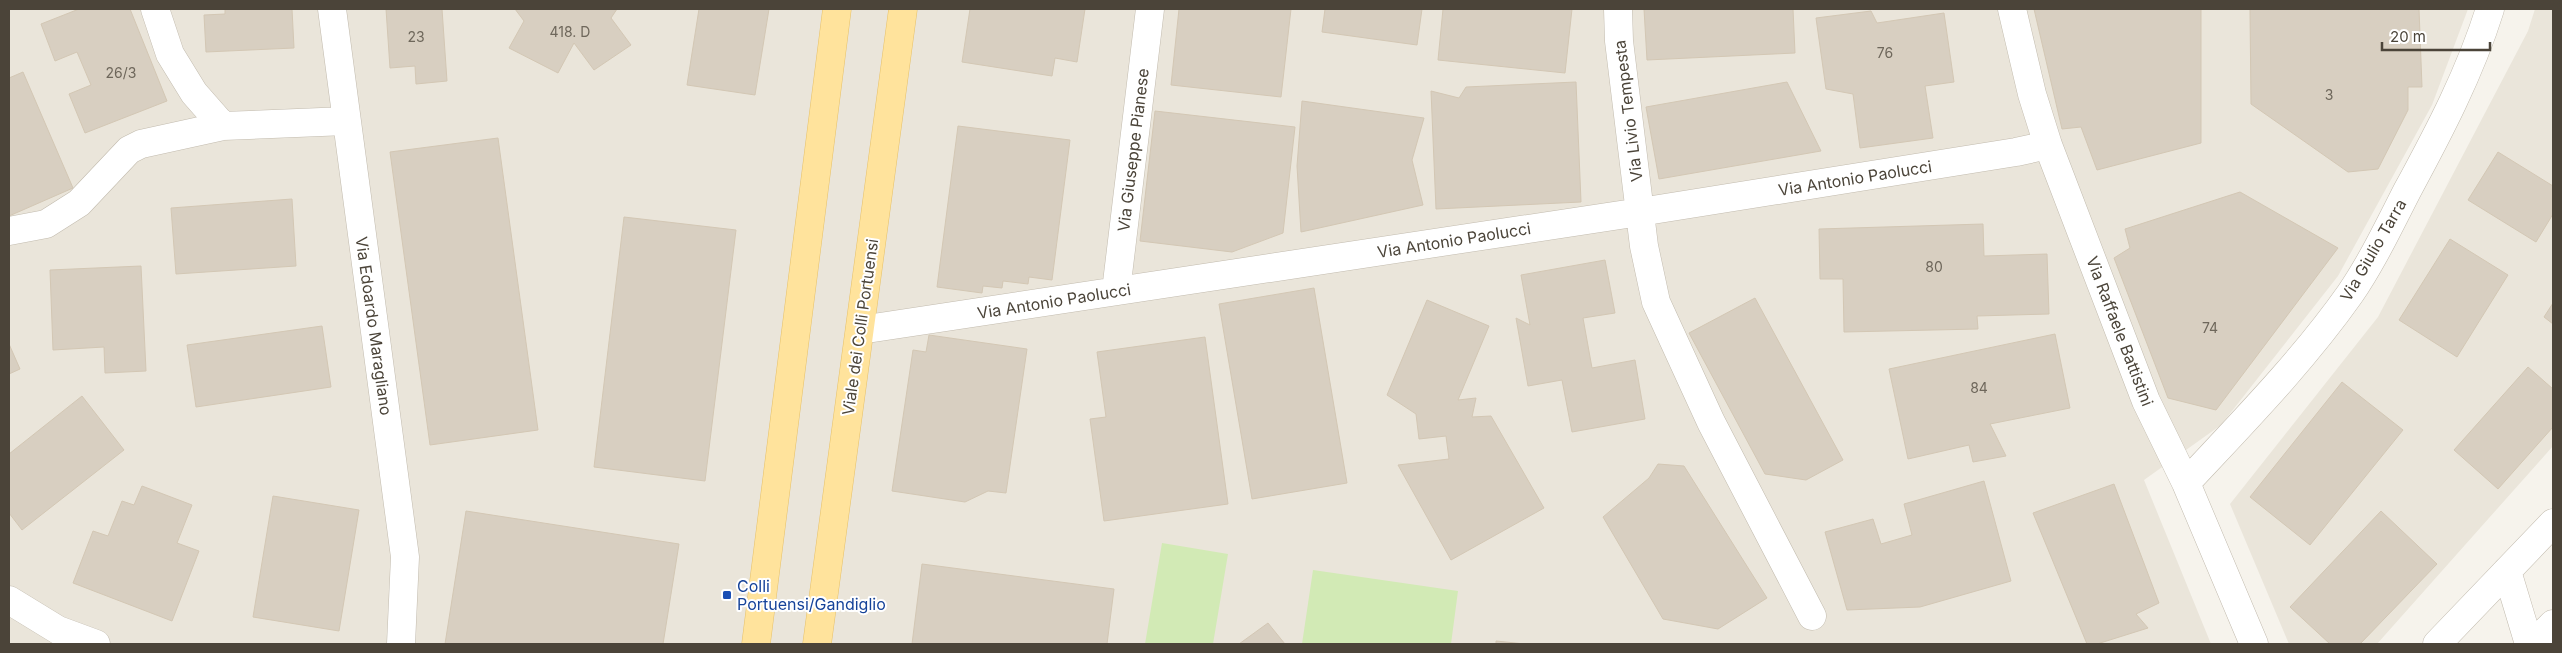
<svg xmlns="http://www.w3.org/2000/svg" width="2562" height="653" font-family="Inter,sans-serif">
<rect width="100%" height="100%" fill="#f6f3ec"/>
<!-- residential -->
<path fill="#eae5da" d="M9,9H2468L2432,105L2338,276L2221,425L2144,480L2211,644H9Z
M2535,9H2553V446L2377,644H2289L2230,504L2378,317L2528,31Z"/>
<!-- green -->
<path fill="#d2eab5" d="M1162,543L1228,554L1213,644H1145Z
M1313,570L1458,591L1451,644H1302Z"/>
<!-- building -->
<path fill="#d8cfc1" stroke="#d3c7b4" d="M79,9H130L167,101L85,133L69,94L91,85L77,52L55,61L41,24Z
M225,9H292L294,48L206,52L204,15L225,14Z
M386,9H442L447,81L416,84L415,66L390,68Z
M515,9H617L611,18L631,45L594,70L574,43L558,73L509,48L524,21Z
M699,9H769L755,95L687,85Z
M970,9H1085L1077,62L1055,58L1052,76L962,62Z
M1179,9H1291L1281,97L1171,85Z
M1325,9H1422L1417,45L1322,32Z
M1443,9H1572L1565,73L1438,60Z
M1644,9H1793L1795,53L1647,60Z
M2034,9H2201V143L2097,170L2081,127L2062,129Z
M2250,9H2419L2422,87H2408V110L2378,169L2348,172L2251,104Z
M1871,11L1877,23L1944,13L1954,82L1925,86L1933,138L1860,148L1853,94L1826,89L1816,18Z
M23,72L73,188L9,216V78Z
M1576,82L1581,202L1436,209L1431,91L1459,98L1466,87Z
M1787,82L1821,151L1659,179L1646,107Z
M1302,101L1424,118L1412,160L1423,205L1301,232L1297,166Z
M1155,111L1295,127L1283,233L1232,252L1140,241Z
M958,126L1070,140L1052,280L1029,277L1028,284L1003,281L1002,288L983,286L982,293L937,287Z
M498,138L538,430L430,445L390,152Z
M2498,152L2553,186V214L2536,242L2468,200Z
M2240,192L2338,248L2216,410L2168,398L2114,258L2130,248L2125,229Z
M292,199L296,266L176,274L171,208Z
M624,217L736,230L705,481L594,467Z
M1983,224L1984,256L2047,254L2049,314L1977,316L1978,329L1844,332L1843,279H1820L1819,229Z
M2450,239L2508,275L2457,357L2399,320Z
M1605,260L1615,313L1583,318L1592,368L1635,360L1645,419L1572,432L1562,380L1528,386L1516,318L1530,325L1521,275Z
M141,266L146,371L105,373L104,347L53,350L50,270Z
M1314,288L1347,483L1252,499L1219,304Z
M1755,298L1843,460L1806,480L1765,474L1689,333Z
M1427,300L1489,326L1458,400L1476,398L1472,417L1491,416L1544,508L1451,560L1398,465L1449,459L1446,436L1419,439L1416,414L1387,395Z
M2553,303V324L2544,317Z
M322,326L331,387L196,407L187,345Z
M2055,334L2070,408L1990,424L2006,456L1973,462L1969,445L1908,459L1889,369Z
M929,335L1027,349L1006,493L988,491L965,502L892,491L913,350L926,352Z
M1205,337L1228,504L1104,521L1090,419L1106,417L1097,352Z
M9,344L20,369L9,374Z
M2528,367L2553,389V427L2498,489L2454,450Z
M2342,382L2403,430L2310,545L2250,497Z
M82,396L124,450L22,530L9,513V454Z
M1658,464L1684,466L1767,598L1718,629L1663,619L1603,517L1649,478Z
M1984,481L2011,581L1920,607L1847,610L1825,532L1873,519L1881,544L1912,535L1904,504Z
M2114,484L2159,603L2136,614L2148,628L2097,644H2087L2033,513Z
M142,486L192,505L177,543L199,551L172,621L73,583L93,531L108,536L122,501L134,505Z
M273,496L359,510L339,631L253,617Z
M466,511L679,544L663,644H445Z
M2381,511L2437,564L2360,644H2330L2290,607Z
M922,564L1114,589L1107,644H912Z
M1268,623L1285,644H1239Z
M1496,641L1525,644H1496Z"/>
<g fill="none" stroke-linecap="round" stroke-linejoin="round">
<!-- minor casing -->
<g stroke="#c2bbae" stroke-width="29">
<path id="minor" d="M155,9L170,54L194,93L223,126
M332,9L405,557L401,644
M1618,9L1619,41L1644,246L1656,302L1711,422L1812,616
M2012,9L2032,94L2048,145L2146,401L2186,483L2254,644
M9,231L46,224L79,203L129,150L141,144L223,126L346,121
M1116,291L1150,9
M860,330L1640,212L2016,152L2048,145
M2186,483C2242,423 2302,362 2350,294C2372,262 2389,226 2407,191C2439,132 2470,73 2490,9
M2507,571L2529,644
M9,600L58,630L96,644
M2437,644L2553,523
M2533,644L2553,624"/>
</g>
<!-- major casing -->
<g stroke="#e6c16a" stroke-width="29">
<path id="major" d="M756,644L837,9
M817,644L903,9"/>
</g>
<!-- minor -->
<use href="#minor" stroke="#fff" stroke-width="28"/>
<!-- major -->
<use href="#major" stroke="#ffe39c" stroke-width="28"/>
</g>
<!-- markers -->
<rect fill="#1a4fb4" stroke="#fff" stroke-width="2" x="722" y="590" width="10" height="10" rx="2.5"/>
<g text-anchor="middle" stroke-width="4" stroke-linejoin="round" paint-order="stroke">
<!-- number labels -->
<g font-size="14" fill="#6e675b">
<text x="570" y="37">418. D</text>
<text x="416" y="42">23</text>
<text x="1885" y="58">76</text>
<text x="121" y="78">26/3</text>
<text x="2329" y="100">3</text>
<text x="1934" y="272">80</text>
<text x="2210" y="333">74</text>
<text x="1979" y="393">84</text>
</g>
<!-- street labels -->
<g font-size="16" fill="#4b4439" stroke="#fff">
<text transform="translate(1628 111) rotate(-97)" y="6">Via Livio Tempesta</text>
<text transform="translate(1133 150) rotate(-83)" y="6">Via Giuseppe Pianese</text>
<text transform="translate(1855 178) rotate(-9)" y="6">Via Antonio Paolucci</text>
<text transform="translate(1454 240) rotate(-9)" y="6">Via Antonio Paolucci</text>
<text transform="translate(2373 250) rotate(-60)" y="6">Via Giulio Tarra</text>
<text transform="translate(1054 301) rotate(-9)" y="6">Via Antonio Paolucci</text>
<text transform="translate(374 326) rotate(82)" y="6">Via Edoardo Maragliano</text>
<text transform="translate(860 327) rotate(-82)" y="6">Viale dei Colli Portuensi</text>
<text transform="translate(2120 331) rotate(69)" y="6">Via Raffaele Battistini</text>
</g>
<!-- transit labels -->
<g font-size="16" fill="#164399" stroke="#fff" text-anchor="start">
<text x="737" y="592">Colli<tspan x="737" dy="18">Portuensi/Gandiglio</tspan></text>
</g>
</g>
<!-- border -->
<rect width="2562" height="653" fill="none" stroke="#4b4439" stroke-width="20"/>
<!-- scale -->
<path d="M2382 42v8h108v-8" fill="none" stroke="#4b4439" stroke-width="2.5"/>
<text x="2390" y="42" font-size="15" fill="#4b4439" stroke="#ffffff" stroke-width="4" paint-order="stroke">20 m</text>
</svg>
